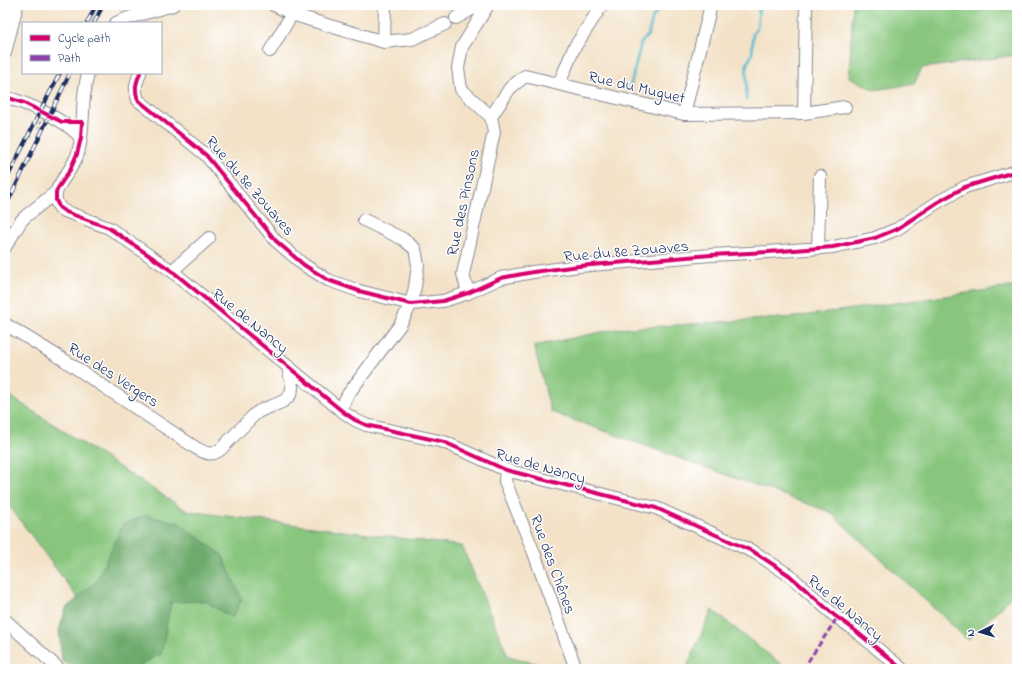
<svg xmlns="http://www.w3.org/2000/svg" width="1022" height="674" font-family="'Indie Flower',sans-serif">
<rect width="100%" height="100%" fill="#fff"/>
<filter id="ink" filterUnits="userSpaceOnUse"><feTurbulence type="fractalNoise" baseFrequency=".025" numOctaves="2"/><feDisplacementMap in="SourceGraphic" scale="8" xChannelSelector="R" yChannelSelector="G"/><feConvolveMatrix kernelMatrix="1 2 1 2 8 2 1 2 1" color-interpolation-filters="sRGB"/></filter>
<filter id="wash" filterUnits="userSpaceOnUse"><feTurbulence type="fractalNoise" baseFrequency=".012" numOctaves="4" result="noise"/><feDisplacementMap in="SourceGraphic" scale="16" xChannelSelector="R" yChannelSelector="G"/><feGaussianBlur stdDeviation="0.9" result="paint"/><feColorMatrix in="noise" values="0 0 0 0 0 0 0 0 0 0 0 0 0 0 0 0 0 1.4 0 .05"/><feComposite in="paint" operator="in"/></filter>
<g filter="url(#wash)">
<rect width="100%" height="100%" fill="#f3e2c7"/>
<!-- green -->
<path fill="#87c67c" stroke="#517a6d" d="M853,5H1017V55L922,68L914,84L874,90L849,77Z
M1017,286V591L968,640L830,512L551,412L534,346L616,329L795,317Z
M5,393L187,511L462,546L508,656L558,669H92L88,612L5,500Z
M712,610L787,669H686Z"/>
<!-- forest -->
<path fill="#6dab6c" stroke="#446d65" d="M145,515L179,523L222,555L242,599L232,618L205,601L171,602L161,654L143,663L140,669H77L62,662L59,630L66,608L96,582L123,525Z"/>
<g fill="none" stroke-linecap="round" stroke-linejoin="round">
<!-- stream -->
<path stroke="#52bad0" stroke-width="2.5" d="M630,88L641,43L648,35L653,17L660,8V5
M746,100L747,63L752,55L753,34L757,28L759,7L760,5"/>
</g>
</g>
<g filter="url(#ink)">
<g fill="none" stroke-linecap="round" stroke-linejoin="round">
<!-- minor casing -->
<g stroke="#878892" stroke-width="14">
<path id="minor" d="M274,5L292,14L330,26L384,42L412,39L445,24
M488,5L462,47L458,68L461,89L491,117
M456,18L479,5
M116,23L128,18L173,5
M384,42L385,5
M270,51L292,14
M5,53L17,5
M88,73C85,86 83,99 83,113C82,127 82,142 77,156C75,160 73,165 70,169C62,182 47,196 62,210L109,228L172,271L342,411L355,420L366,425L444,442L506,470L656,508L754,552L789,575L834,615L852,628L902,669
M140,73C136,83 134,89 138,100L206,155L276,241L304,265L328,280L359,291L411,304L443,301L468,293L501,278L533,272L579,266L711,255L768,252L833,247L875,238L897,229L938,202L965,187L1017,171
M559,84L574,48L602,5
M5,97C29,104 65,119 81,138
M804,113L806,5
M684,114L711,5
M491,117L510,88L525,76L684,114L804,113L845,107
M5,247L21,221L26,216L56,192
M818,248L820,176
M172,271L209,238
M468,293L463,274L494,132L491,117
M5,324L64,360L196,448C206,453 211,457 221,449L252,417C255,414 259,411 262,410C272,405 292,402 292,388C292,382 289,373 288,366
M340,409L349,393L400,325L411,304L415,287L418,265L415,249L403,239L364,220
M506,470L505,481L534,553L576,669
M5,620L59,669"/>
</g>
<!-- path -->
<path stroke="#878892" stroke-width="1.5" stroke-dasharray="3 3" stroke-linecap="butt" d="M113,5L122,10
M38,129L41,121"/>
<!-- minor -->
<use href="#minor" stroke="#fff" stroke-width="12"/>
<!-- rail casing -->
<g stroke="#1b2f5e" stroke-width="4">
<path id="rail" d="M87,23L96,5
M94,23L103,5
M5,182L43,106L60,73
M5,208L70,73"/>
</g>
<!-- rail -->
<use href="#rail" stroke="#fff" stroke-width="2.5" stroke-dasharray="8" stroke-linecap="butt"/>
<!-- quiet -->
<path stroke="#8e44ad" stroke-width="3" stroke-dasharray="6 3" stroke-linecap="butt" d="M803,669L837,618"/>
<!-- cycleway casing -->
<g stroke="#fff" stroke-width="6">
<path id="cycleway" d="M140,73C136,83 134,89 138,100L206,155L276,241L304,265L328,280L359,291L411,304L443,301L468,293L501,278L533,272L579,266L711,255L768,252L833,247L875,238L897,229L938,202L965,187L1017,171
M5,97L24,103L62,122H82L81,138L77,154L70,170L58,188L56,192V200L59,207L66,212L109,228L172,271L342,411L355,420L366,425L444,442L506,470L656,508L754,552L789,575L834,615L852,628L902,669"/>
</g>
<!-- cycleway -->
<use href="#cycleway" stroke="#d6006c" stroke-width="4"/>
</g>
</g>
<g text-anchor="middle" stroke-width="3" stroke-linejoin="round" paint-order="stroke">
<!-- street labels -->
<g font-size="16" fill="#1b2f5e" stroke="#fff">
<text transform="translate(637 86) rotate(13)" y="6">Rue du Muguet</text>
<text transform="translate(251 185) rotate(49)" y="6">Rue du 8e Zouaves</text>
<text transform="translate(462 202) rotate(-78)" y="6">Rue des Pinsons</text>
<text transform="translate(626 250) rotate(-5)" y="6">Rue du 8e Zouaves</text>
<text transform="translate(251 320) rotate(39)" y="6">Rue de Nancy</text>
<text transform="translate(114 374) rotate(33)" y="6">Rue des Vergers</text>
<text transform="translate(541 465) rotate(16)" y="6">Rue de Nancy</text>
<text transform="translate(554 564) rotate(70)" y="6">Rue des Chênes</text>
<text transform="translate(846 607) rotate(40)" y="6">Rue de Nancy</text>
</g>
</g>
<!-- margin -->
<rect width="1022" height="674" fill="none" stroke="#fff" stroke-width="20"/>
<!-- legend -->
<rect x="22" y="22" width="140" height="52" fill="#ffffff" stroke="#a4acbf"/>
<rect x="30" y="35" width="20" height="6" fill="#d6006c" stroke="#a4acbf"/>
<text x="58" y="42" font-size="12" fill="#1b2f5e">Cycle path</text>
<rect x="30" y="55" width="20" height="6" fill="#8e44ad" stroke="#a4acbf"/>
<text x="58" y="62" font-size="12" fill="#1b2f5e">Path</text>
<!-- north arrow -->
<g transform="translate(980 632) rotate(265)" stroke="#ffffff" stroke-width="3" paint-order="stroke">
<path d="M0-3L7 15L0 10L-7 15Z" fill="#1b2f5e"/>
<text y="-6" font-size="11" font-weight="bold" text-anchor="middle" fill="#1b2f5e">N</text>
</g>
</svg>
